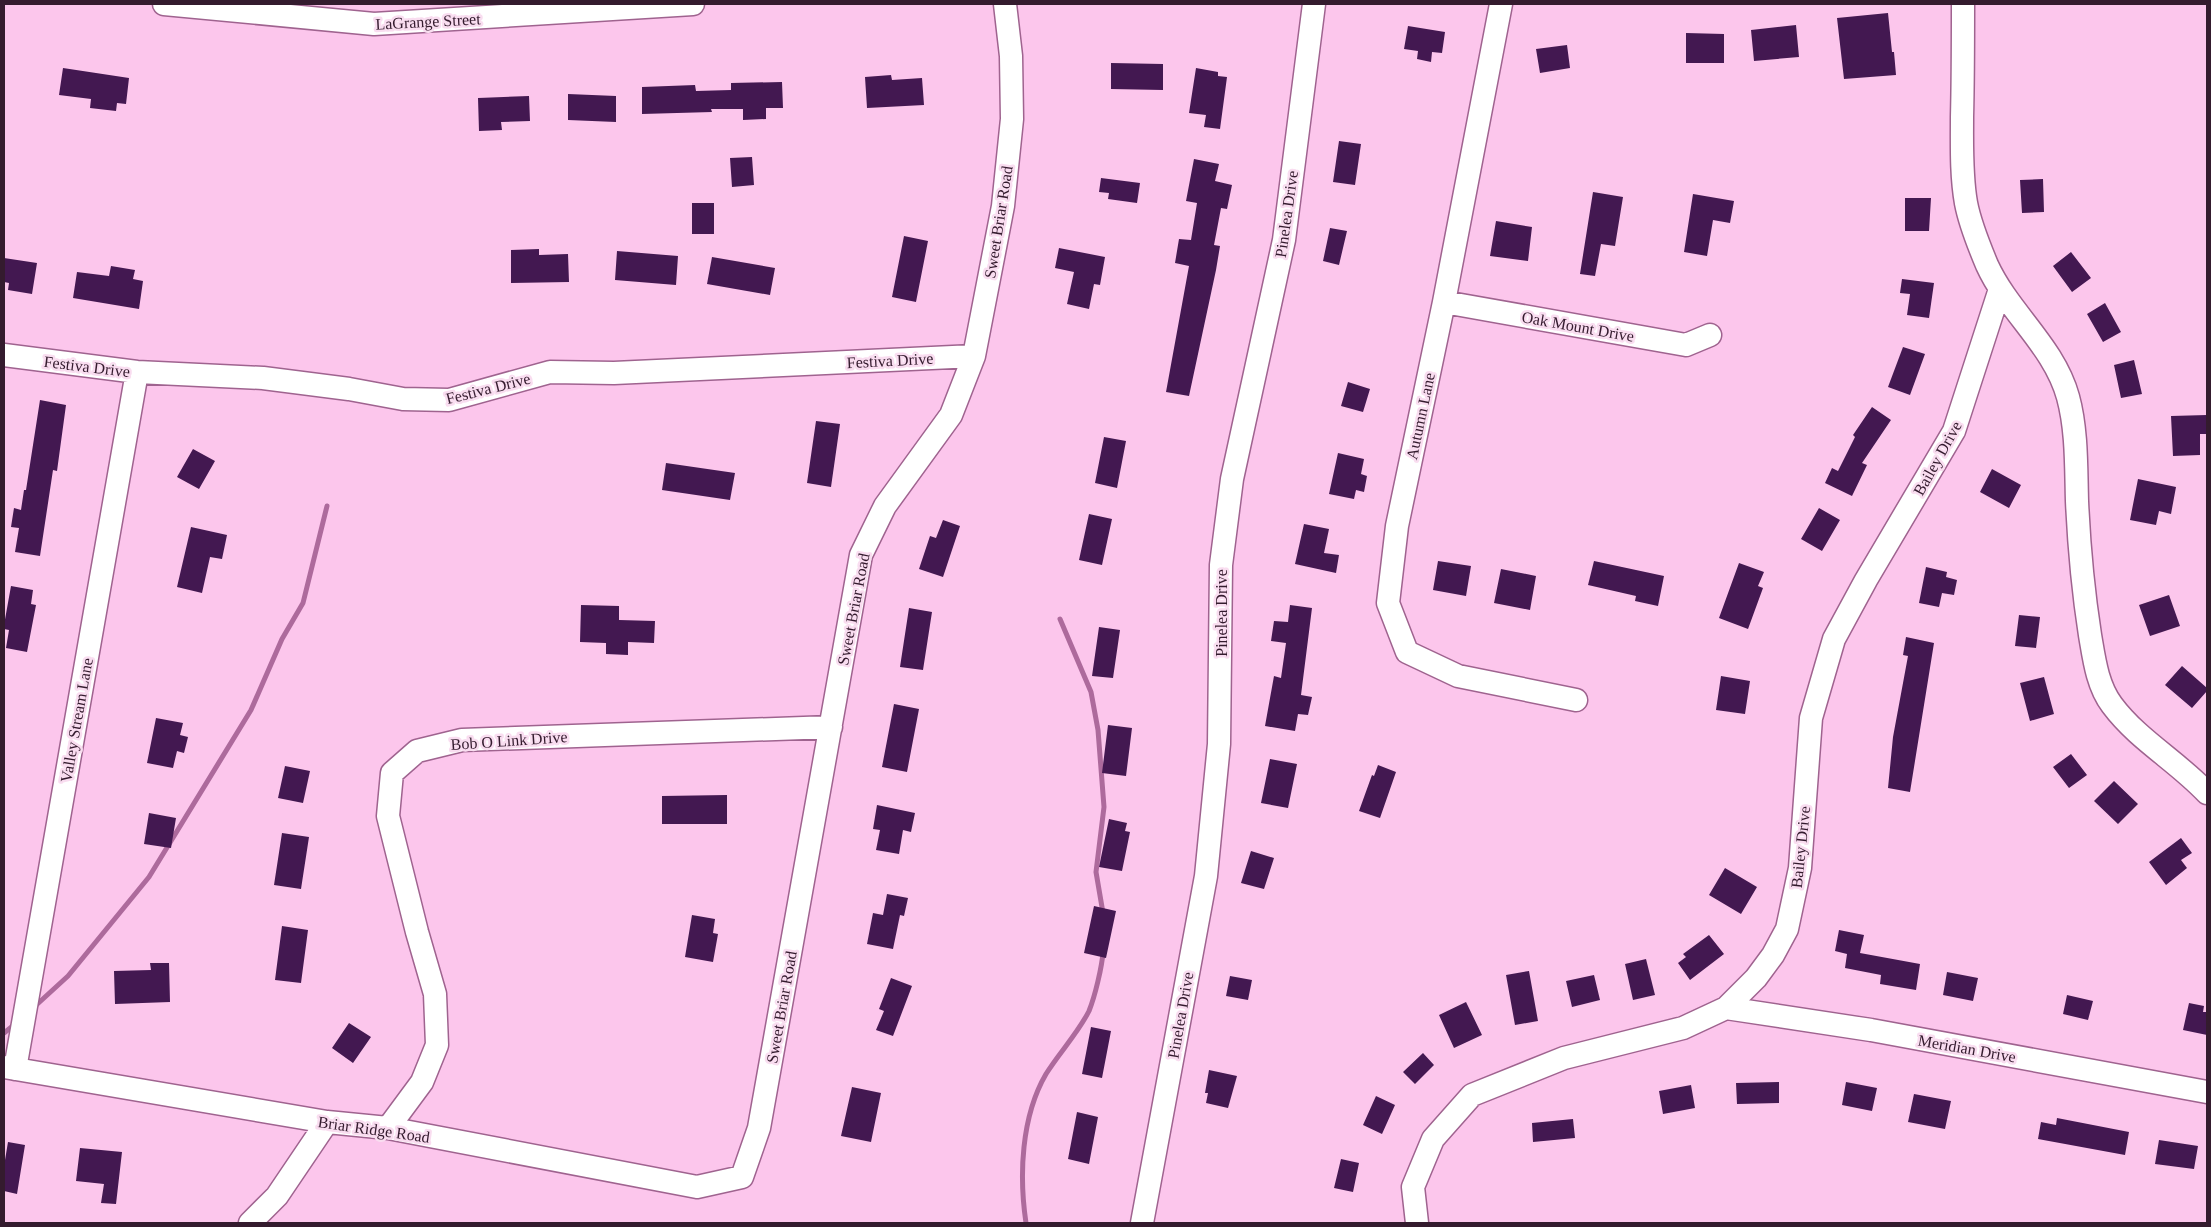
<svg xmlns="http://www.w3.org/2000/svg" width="2211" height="1227" font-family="Georgia,serif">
<rect width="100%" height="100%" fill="#fcc6ec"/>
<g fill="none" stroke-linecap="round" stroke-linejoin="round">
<!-- stream -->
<path stroke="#ad6a9c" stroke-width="5" d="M1060,619L1091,692L1098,730L1104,807L1096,872L1103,913
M33,1008L68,976L149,877L251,710L282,639L303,603L327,506
M4,1033L14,1025
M1026,1223C1019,1176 1021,1117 1046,1074C1059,1053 1078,1033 1089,1011C1095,996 1102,967 1103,952"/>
</g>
<!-- building -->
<path fill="#431851" d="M1888,13L1892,52H1894L1896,75L1844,79L1837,18Z
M1796,25L1799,57L1754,61L1751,30Z
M1408,26L1445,32L1442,53L1432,52L1431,62L1417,59L1418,51L1404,49Z
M1686,33L1724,34V63H1686Z
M1567,45L1570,68L1540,73L1536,49Z
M1111,63L1163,64V90L1111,89Z
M63,68L129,78L126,104L117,103L116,111L90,108L91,99L59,95Z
M1196,68L1218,72V76L1227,77L1220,129L1204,127L1206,115L1189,113Z
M891,75L892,80L922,78L924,105L867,108L865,77Z
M782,82L783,108H766V119L743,120V109H711L712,112L642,114V87L695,85L696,91L731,90V83Z
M568,94L616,96V122L568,120Z
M529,96L530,121L501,122L502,130L479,131L478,98Z
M1339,141L1361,144L1355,185L1333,182Z
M752,157L754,185L732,187L730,158Z
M1194,159L1219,164L1215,181L1232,185L1227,209L1221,208L1214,245L1220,246L1216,270L1189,396L1166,392L1189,266L1175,263L1179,239L1191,240L1197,203L1186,201Z
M1101,178L1140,183L1137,203L1108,199L1109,193L1099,192Z
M2043,179L2044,212L2022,213L2020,180Z
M1593,192L1623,197L1615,246L1601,244L1595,276L1580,274Z
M1693,194L1734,201L1730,223L1713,220L1707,256L1684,252Z
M1905,198H1931L1929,231H1905Z
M692,203H714V234H692Z
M1496,221L1532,227L1528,261L1490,256Z
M1330,228L1347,231L1339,265L1323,261Z
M904,236L928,241L916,302L892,297Z
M1059,248L1105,257L1100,285L1094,284L1089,309L1067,304L1074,272L1055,268Z
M539,249V255L568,254L569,282L511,283V250Z
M617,251L678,256L676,285L615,280Z
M2071,252L2091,278L2072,292L2053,266Z
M712,257L775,268L770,295L707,284Z
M4,258L37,263L32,294L8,290L9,283L4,282Z
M111,266L135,270L133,279L143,281L139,309L73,298L77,272L109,276Z
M1902,279L1934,283L1929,318L1907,315L1910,294L1900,293Z
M2105,303L2121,332L2103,342L2087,314Z
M1903,347L1925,354L1910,395L1888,387Z
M2134,360L2142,394L2121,398L2114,365Z
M1348,382L1370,389L1363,412L1341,406Z
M40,400L66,405L57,471L53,470L40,556L15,552L19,528L11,527L14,508L21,510L24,490H26Z
M1872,407L1891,420L1862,463L1867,465L1852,496L1825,483L1832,468L1838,471L1855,437L1853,435Z
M2207,415V434H2200V455L2173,456L2171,416Z
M816,421L840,424L831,487L807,483Z
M1104,437L1126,441L1117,488L1095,483Z
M193,449L215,461L199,489L177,477Z
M1338,453L1364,459L1361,474L1367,476L1364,492L1356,490L1354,499L1329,494Z
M666,463L735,473L730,500L662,490Z
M1992,469L2021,485L2009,508L1980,492Z
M2138,479L2176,487L2171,514L2159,511L2156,525L2130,520Z
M1819,508L1840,520L1822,551L1801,539Z
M1089,514L1112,519L1102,565L1079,560Z
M943,520L960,526L943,577L919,569L930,536L936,538Z
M1304,524L1329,529L1324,553L1339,555L1336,573L1295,564Z
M191,527L227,535L222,559L210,557L202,593L177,587Z
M1438,561L1471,566L1466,596L1433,590Z
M1594,561L1664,576L1658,606L1635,601L1636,596L1588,585Z
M1739,563L1764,572L1758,586L1763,588L1748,629L1719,618Z
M1926,567L1947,572L1946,577L1957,580L1954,595L1942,593L1939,607L1919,603Z
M1501,569L1536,576L1530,610L1494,603Z
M11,586L33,590L31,604L36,605L27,652L6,648L9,630L4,629V625Z
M2169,595L2180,626L2150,636L2139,605Z
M581,605L619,606V620L655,621L654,643L628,642V655L606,654V643L580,642Z
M1290,605L1312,608L1301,695L1312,697L1308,715L1298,714L1295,731L1265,726L1274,676L1281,678L1286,643L1271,641L1274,621L1288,622Z
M909,608L932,612L923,670L900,667Z
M2019,615L2040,617L2036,648L2015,646Z
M1099,627L1120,630L1113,678L1092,676Z
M1906,637L1934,643L1910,792L1888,788L1893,737L1908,656L1903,655Z
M2182,666L2207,688V691L2192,708L2165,685Z
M1721,676L1750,681L1745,714L1716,710Z
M2044,677L2054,714L2030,721L2020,683Z
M894,704L919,709L907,772L882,767Z
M156,718L183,723L180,735L188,737L184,753L177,751L173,768L147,763Z
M1108,725L1132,728L1126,776L1102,773Z
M2071,754L2087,775L2069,788L2053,767Z
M1270,759L1297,764L1288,808L1261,803Z
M1378,765L1396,772L1380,818L1359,811L1372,775L1374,776Z
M285,766L310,771L303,803L278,798Z
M2114,781L2138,804L2118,824L2094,801Z
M727,795V824H662V796Z
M877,805L915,813L911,832L903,830L899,854L876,850L880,830L873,829Z
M149,813L176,818L171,848L144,844Z
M1109,819L1127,823L1125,831L1130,832L1122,871L1099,867Z
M282,833L309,837L301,889L274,885Z
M2181,838L2192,853L2181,860L2187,868L2166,885L2149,862Z
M1251,851L1274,858L1264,889L1241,883Z
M1725,868L1757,887L1741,914L1709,895Z
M887,894L908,898L904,916L900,915L893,949L867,944L873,913L883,915Z
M1094,906L1116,911L1106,958L1084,953Z
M692,915L715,919L713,933L718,934L713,962L685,957Z
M282,926L308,930L301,983L275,980Z
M1839,930L1864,935L1860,953L1920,964L1916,990L1880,984L1881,975L1845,968L1847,954L1835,951Z
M1709,935L1724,954L1690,980L1678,963L1686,957L1683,954Z
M1646,959L1655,995L1633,1000L1625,964Z
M150,963H169L170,1002L115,1004L114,971L151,970Z
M1529,971L1538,1021L1515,1025L1506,975Z
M1947,972L1978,978L1973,1001L1943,995Z
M1594,975L1600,1000L1572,1007L1566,981Z
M1230,976L1252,980L1248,1000L1226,996Z
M891,978L912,986L893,1036L876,1030L884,1011L879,1009Z
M2067,995L2093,1001L2088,1020L2063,1014Z
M1466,1002L1482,1035L1454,1048L1439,1015Z
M2189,1003L2204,1006L2203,1012H2207V1035L2183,1030Z
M349,1023L371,1037L353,1063L332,1048Z
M1091,1027L1111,1031L1102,1078L1082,1074Z
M1423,1053L1434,1065L1415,1084L1403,1072Z
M1209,1070L1237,1076L1228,1108L1206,1103L1208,1093H1205Z
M1779,1082V1103L1737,1104L1736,1083Z
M1846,1082L1877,1088L1872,1111L1842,1105Z
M1691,1085L1695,1108L1663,1114L1659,1091Z
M852,1087L881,1093L871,1142L841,1136Z
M1914,1094L1951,1101L1945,1129L1908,1122Z
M1376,1096L1395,1105L1382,1134L1363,1125Z
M1077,1112L1098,1117L1089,1164L1068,1159Z
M2057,1118L2129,1132L2125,1155L2038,1139L2041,1122L2056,1125Z
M1573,1119L1575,1138L1533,1142L1532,1123Z
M2159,1140L2198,1146L2194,1169L2155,1164Z
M8,1142L25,1145L17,1194L4,1191V1166Z
M80,1148L122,1152L116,1204L101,1203L104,1184L76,1181Z
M1341,1159L1359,1163L1353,1192L1334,1188Z"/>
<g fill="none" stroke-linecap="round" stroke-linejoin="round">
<!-- minor casing -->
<g stroke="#9f638f" stroke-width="25">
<path id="minor" d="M164,4L374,24L693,4
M1501,4L1444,302L1397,526L1388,603L1407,652L1458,676L1576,700
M1963,4C1963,41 1963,79 1962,117C1962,145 1961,175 1966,203C1970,224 1979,246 1987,265C2009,313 2054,346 2068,397C2077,430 2076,467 2077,501C2079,546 2083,590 2090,635C2094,658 2097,685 2112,705C2138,740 2177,761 2207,793
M1444,302L1686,345L1710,335
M4,355L137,372L263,378L349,389L403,399L449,400L550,372L614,373L974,356
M1726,1008L1871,1030L2207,1092
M4,1067L327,1122L388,1128L697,1187L742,1177L759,1128L861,555L885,506L951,415L974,356L1003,206L1012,119L1011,56L1005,4
M15,1069L137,372
M388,1128L422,1082L437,1045L435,994L417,932L388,816L392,773L417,751L462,740L831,727
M250,1223L277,1196L327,1122
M1142,1223L1206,876L1219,744L1221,565L1232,479L1284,240L1314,4
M1417,1223L1413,1187L1433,1139L1472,1095L1564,1058L1683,1028L1726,1008L1756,978L1773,955L1787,929L1800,868L1811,718L1834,639L1866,580L1954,431L2000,289"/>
</g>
<!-- minor -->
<use href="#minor" stroke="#fff" stroke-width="22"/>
</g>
<g text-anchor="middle" stroke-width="5" stroke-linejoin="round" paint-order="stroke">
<!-- street labels -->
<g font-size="16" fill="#341b2e" stroke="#f9ddf0">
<text transform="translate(428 21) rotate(-3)" y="6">LaGrange Street</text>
<text transform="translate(1286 214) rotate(-82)" y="6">Pinelea Drive</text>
<text transform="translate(998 222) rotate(-81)" y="6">Sweet Briar Road</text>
<text transform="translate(1578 326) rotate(10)" y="6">Oak Mount Drive</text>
<text transform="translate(890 360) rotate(-3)" y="6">Festiva Drive</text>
<text transform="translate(87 366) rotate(7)" y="6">Festiva Drive</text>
<text transform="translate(488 388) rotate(-14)" y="6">Festiva Drive</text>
<text transform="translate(1420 416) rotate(-78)" y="6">Autumn Lane</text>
<text transform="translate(1937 458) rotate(-61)" y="6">Bailey Drive</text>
<text transform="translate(853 609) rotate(-79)" y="6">Sweet Briar Road</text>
<text transform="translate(1221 613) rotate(-90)" y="6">Pinelea Drive</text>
<text transform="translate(76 720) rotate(-80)" y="6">Valley Stream Lane</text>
<text transform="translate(509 740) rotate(-4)" y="6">Bob O Link Drive</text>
<text transform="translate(1800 847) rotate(-84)" y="6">Bailey Drive</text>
<text transform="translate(781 1007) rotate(-80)" y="6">Sweet Briar Road</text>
<text transform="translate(1180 1015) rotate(-80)" y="6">Pinelea Drive</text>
<text transform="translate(1967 1048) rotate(10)" y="6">Meridian Drive</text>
<text transform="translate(374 1129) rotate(8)" y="6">Briar Ridge Road</text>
</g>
</g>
<!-- border -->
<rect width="2211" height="1227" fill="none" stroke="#341b2e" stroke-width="10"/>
</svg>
